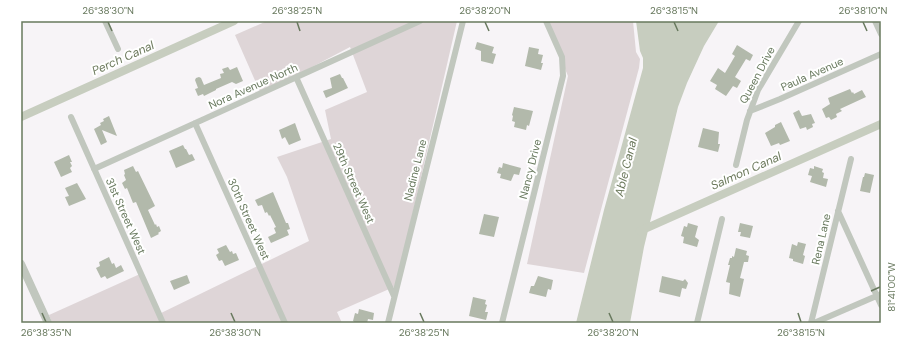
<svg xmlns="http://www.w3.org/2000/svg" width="902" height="344" font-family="'DM Sans',sans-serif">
<rect width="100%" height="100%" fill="#f7f4f7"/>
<!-- green -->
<path fill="#ded5d7" d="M267,21H457L396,286L337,312L342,323H52L49,315L140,274L157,315L309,241L287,177L277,157L331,139L325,110L367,92L350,47L261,94L235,35Z
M545,21H633L636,52L640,59L639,68L584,273L527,264L568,76Z"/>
<!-- water -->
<path fill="#c7cdbf" d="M636,21H719L704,46L687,83L678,107L644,247L630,323H576L604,210L643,68V58L640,51Z"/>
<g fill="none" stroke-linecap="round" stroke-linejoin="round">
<!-- canal -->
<path stroke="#c7cdbf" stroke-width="8" d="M21,117L234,21
M640,231L881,124"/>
</g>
<!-- building -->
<path fill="#b2b9ab" d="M477,42L494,47L492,53L496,54L493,64L481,61V51L475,49Z
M737,45L753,55L750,61L746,59L735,77L741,81L737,88L733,86L726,96L715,89L717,85L710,81L718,68L725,73L735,56L732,54Z
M529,47L539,49L538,54L543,55L541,63H543L541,70L525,66Z
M228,67L230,70L237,67L243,81L236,84L232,82L216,89V90L204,96L203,94L198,96L195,89L198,88L195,80L196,78L199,77L201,78L204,85L221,78L220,74L224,73L222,69Z
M340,74L342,78H343L348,88L326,98L323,91L332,88L330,78Z
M850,89L852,93L853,92L854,94L862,90L866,97L840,109L842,111L836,114L837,117L831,120L829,117L826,118L822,109L830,104L828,98Z
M514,107L533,111L529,126L527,125L526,130L514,127L515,122L512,121L513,116L512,115Z
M799,110L802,116L811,114L815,123L812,124L813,127L807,130L806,127L800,129L793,113Z
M109,116L117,136L102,130L107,142L101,145L94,129L101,125L100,123L104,121L103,119Z
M781,122L790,141L780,145L779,143L771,146L765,133L775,127V125Z
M295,123L301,140L289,145L285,137L282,139L279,130Z
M703,128L719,132L718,144H720L718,152L698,147Z
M183,145L185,149H186L189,155L192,154L195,160L176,168L169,151Z
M69,155L72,162H70L72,166L70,168L72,172L61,177L54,162Z
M503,163L521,168L519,175L514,174L511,181L500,178L501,174L497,173L499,167L502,168Z
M133,166L136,172L138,171L155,206L148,210L155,225L156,224L157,227L159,226L161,231L158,233L159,234L151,238L136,202L133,203L127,188L125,189L122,183L126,180L124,175L125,174L124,170Z
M814,166L823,169L822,172L824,173L823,178L828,179L826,187L810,182L812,176L808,175L810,168L814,169Z
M865,173L874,175L870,193L860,191L863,177H864Z
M77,183L86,199L69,206L65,197L69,196L65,188Z
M273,192L286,223H288L290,229L287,230L289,235L271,243L268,237L276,233L274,228L276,227L270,215L269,216L267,212L265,213L262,205L258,206L255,200Z
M484,214L499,217L494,237L479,234Z
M688,223L698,226L695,237L699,240L697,247L683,243L684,237L681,236L684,226L687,227Z
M740,223L753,226L750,238L740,236L741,232H738Z
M798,242L806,244L803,255L805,256L803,264L793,261V259L789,258L792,244L797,246Z
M226,245L230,252L232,251L233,254L236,253L239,260L225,266L222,260L219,261L216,255L219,253L217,249Z
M736,248L747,251L746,255L749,256L748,262H744L740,278L744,279L740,297L729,294L730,283L726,282L730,265H728L730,258H732V256L734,257Z
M109,257L112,264L114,263L116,268L121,265L124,271L107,279L105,276L101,278L96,268L100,266L99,262Z
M187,275L190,283L174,290L170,281Z
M538,276L553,280L551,290L548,289L546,297L529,293L531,286H534Z
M662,276L683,281L685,279L688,283L686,289L682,288L680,297L659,292Z
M473,297L486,300L485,304L487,305L485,312H488L486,320L469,316Z
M359,309L374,313L373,320L368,319L367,323H356L353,321L355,313L358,314Z"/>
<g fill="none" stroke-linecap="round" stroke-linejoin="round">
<!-- minor -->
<path stroke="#c1c7be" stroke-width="6" d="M105,21L118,49
M875,21L881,34
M296,77L394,296
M750,111L780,99L881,54
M71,117L163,323
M195,123L285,323
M736,165L747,120L758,90L799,21
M94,169L420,21
M838,211L881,305
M388,323L463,21
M502,323L563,76L562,57L546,21
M697,323L722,219
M811,323L851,159
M814,323L881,294"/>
<!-- tertiary -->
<path stroke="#c1c7be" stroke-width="8" d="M21,264L48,323"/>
</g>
<!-- ticks -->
<path fill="none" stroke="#68795e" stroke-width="1.5" d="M108,22L112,31M297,22L300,31M485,22L489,31M674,22L678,31M863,22L867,31M871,291L880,287M42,313L46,322M231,313L235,322M420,313L424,322M609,313L613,322M798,313L801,322"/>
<g text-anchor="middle" stroke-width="4" stroke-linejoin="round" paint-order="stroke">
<!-- street labels -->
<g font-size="11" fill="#68795e" stroke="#fff">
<text transform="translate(812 74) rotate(-24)" y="4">Paula Avenue</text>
<text transform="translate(757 75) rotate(-62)" y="4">Queen Drive</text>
<text transform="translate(253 86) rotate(-24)" y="4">Nora Avenue North</text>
<text transform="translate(530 169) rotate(-76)" y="4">Nancy Drive</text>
<text transform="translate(415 170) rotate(-76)" y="4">Nadine Lane</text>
<text transform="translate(354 183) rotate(66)" y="4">29th Street West</text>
<text transform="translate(126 216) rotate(66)" y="4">31st Street West</text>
<text transform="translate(249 219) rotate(66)" y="4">30th Street West</text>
<text transform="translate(821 239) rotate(-77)" y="4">Rena Lane</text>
</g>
<!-- water labels -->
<g font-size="12" font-style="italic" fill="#6d7a5d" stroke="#fff">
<text transform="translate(123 58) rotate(-24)" y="4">Perch Canal</text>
<text transform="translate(626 167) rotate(-76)" y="4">Able Canal</text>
<text transform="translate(746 171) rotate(-24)" y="4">Salmon Canal</text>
</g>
</g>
<!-- border -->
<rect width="902" height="344" fill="none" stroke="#ffffff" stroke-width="44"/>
<rect x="22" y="22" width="858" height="300" fill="none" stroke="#68795e" stroke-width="1.5"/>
<g font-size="10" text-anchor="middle" fill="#68795e">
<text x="108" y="14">26°38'30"N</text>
<text x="297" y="14">26°38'25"N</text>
<text x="485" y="14">26°38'20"N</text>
<text x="674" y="14">26°38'15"N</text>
<text x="863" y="14">26°38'10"N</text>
<text transform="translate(891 287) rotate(-90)" y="4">81°41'00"W</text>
<text x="46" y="336">26°38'35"N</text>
<text x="235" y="336">26°38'30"N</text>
<text x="424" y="336">26°38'25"N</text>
<text x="613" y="336">26°38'20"N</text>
<text x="801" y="336">26°38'15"N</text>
</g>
</svg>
